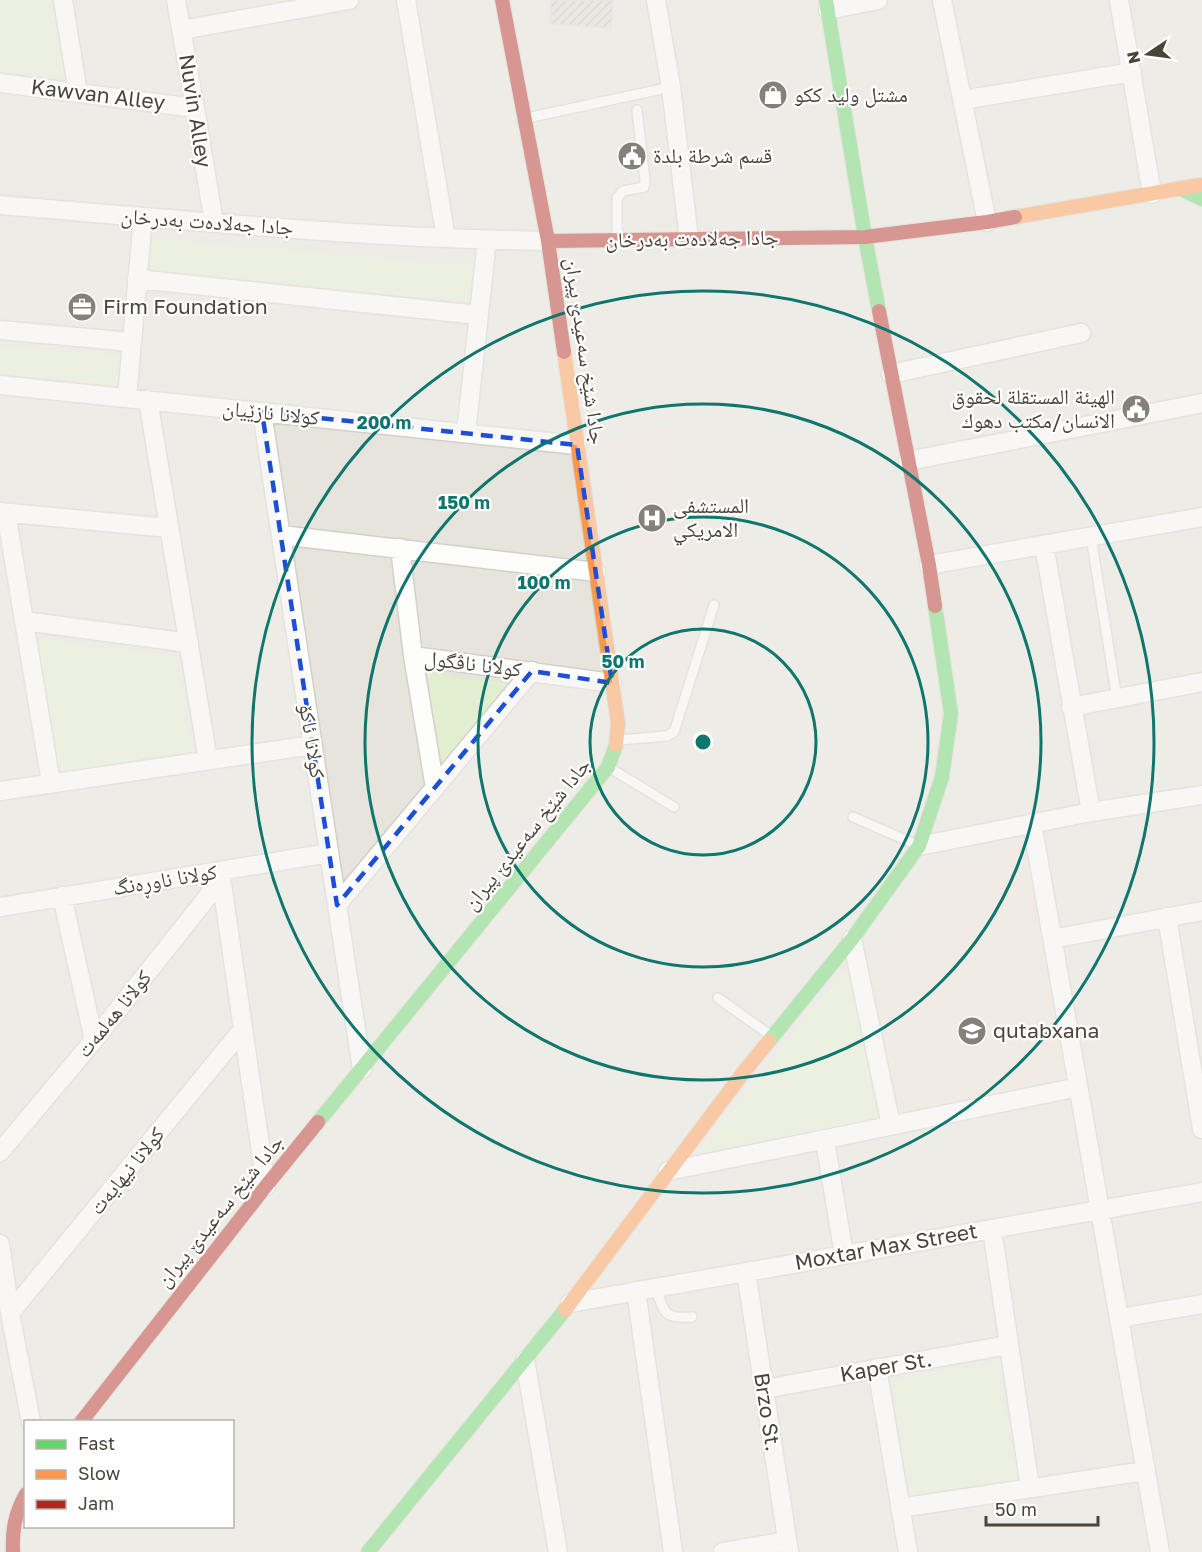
<svg xmlns="http://www.w3.org/2000/svg" width="1202" height="1552" font-family="'Golos Text','Noto Naskh Arabic',sans-serif">
<defs>
<pattern id="building-hatch" width="6" height="6" patternUnits="userSpaceOnUse" patternTransform="scale(1.5)"><rect width="6" height="6" fill="#dedbd6"/><path d="M-1 1l2-2M0 6l6-6M5 7l2-2" fill="none" stroke="#c0bdb8"/></pattern>
</defs>
<rect width="100%" height="100%" fill="#f4f2ee"/>
<!-- residential -->
<path fill="#e7e4dc" fill-rule="evenodd" d="M0,0H1202V1552H0ZM26,1422H232V1526H26Z"/>
<!-- education -->
<path fill="#eae5da" d="M1034,847L1077,1088L893,1120L867,975L938,864Z"/>
<!-- medical -->
<path fill="#eee3df" d="M672,428L695,599L709,598L674,716L653,720L607,439Z"/>
<!-- green -->
<path fill="#e1eecf" d="M0,0H50L64,77L0,71Z
M154,239L473,266L470,301L151,273Z
M0,347L122,356L120,384L0,375Z
M35,638L176,657L192,752L56,774Z
M426,673L515,684L441,768Z
M851,963L882,1121L692,1161Z
M997,1362L1017,1482L911,1500L891,1380Z"/>
<!-- building -->
<path fill="url(#building-hatch)" stroke="#dcd9d4" stroke-width="1.5" d="M551,0H613L611,28L550,24Z"/>
<g fill="none" stroke-linecap="round" stroke-linejoin="round">
<!-- lane casing -->
<g stroke="#d2d0cb" stroke-width="12">
<path id="lane" d="M527,118L671,87
M617,238V198L623,191L644,187L645,181L637,110
M1091,537L1117,699
M619,740L667,736L674,732L714,605
M610,768L674,807
M853,817L917,845
M718,998L770,1035
M656,1288C664,1313 664,1319 692,1317"/>
</g>
<!-- street casing -->
<g stroke="#d2d0cb" stroke-width="21">
<path id="street" d="M63,0L78,93
M176,0L195,108L214,223
M406,0L446,238
M656,0L671,87L689,239
M942,0L987,222
M1119,0L1152,194
M828,10L878,0
M182,30L349,0
M0,83L195,108
M962,100L1132,72
M0,205C182,220 365,238 548,241
M137,279L478,315
M0,330L131,342
M891,374L1081,333
M0,385L577,445
M127,398L143,217
M148,400L208,760
M262,412L362,1069
M466,433L487,240
M908,461L1202,403
M0,512L169,528
M6,513L51,783
M281,535L596,572
M1044,545L1091,812
M400,548L413,656L435,788
M929,565L1202,517
M24,621L189,643
M413,656L612,683
M1071,707L1202,682
M0,791L313,745
M1032,823L1160,1552
M919,846L1091,812L1202,795
M220,871L266,1186
M62,896L94,1040
M337,905L532,671
M0,907L329,853
M1167,917L1202,1129
M852,939L891,1125
M1052,939L1202,911
M825,1141L844,1255
M0,1152L94,1040L209,895L220,871
M668,1171C805,1144 941,1115 1078,1087
M992,1229L1030,1488
M0,1244L10,1313L31,1422
M746,1272L789,1552
M636,1291L673,1552
M570,1303L1202,1192
M10,1313L243,1029
M1119,1318L1202,1304
M525,1360L558,1552
M877,1368L908,1552
M764,1389L1008,1345
M900,1508L1145,1471
M723,1552L787,1541"/>
</g>
<!-- fast casing -->
<g stroke="#d3cfc5" stroke-width="16">
<path id="fast" d="M826,0L865,237L879,311
M1181,189L1202,199
M769,1041L852,939L919,846L942,777L951,714L935,606
M318,1122L608,767L616,745
M368,1552L565,1310"/>
</g>
<!-- slow casing -->
<g stroke="#d3cfc5" stroke-width="16">
<path id="slow" d="M1015,217L1200,185
M564,352L618,723L616,745
M565,1310L746,1069L769,1041"/>
</g>
<!-- jam casing -->
<g stroke="#d3cfc5" stroke-width="16">
<path id="jam" d="M502,0L548,241L564,352
M548,241L865,237L987,222L1015,217
M879,311L929,565L935,606
M81,1422L266,1186L318,1122
M13,1552C12,1530 15,1513 26,1494"/>
</g>
<!-- lane -->
<use href="#lane" stroke="#fdfdfc" stroke-width="9"/>
<!-- street -->
<use href="#street" stroke="#fdfdfc" stroke-width="18"/>
<!-- fast -->
<use href="#fast" stroke="#63d668" stroke-width="14"/>
<!-- slow -->
<use href="#slow" stroke="#ff974d" stroke-width="14"/>
<!-- jam -->
<use href="#jam" stroke="#b3261e" stroke-width="14"/>
</g>
<!-- marked area -->
<path d="M0 0H1202V1552H0ZM262,412L577,445L612,683L532,671L337,905Z" fill="#f4f2ee" fill-opacity=".55" fill-rule="evenodd"/>
<path fill="none" stroke="#1d4ed8" stroke-width="4.5" stroke-dasharray="12 8" stroke-linejoin="round" d="M262,412L577,445L612,683L532,671L337,905Z"/>
<!-- distance rings -->
<g fill="none" stroke="#0f766e" stroke-width="3">
<circle cx="703" cy="742" r="113"/>
<circle cx="703" cy="742" r="225"/>
<circle cx="703" cy="742" r="338"/>
<circle cx="703" cy="742" r="451"/>
</g>
<!-- icons -->
<defs>
<g id="shop-disc" transform="scale(1.5)"><circle r="9.5" fill="#868178" stroke="#fff"/><path d="M-5-2.5h2.3a2.7 3.5 0 0 1 5.4 0H5L5.5 6h-11ZM-1.5-2.5h3a1.5 2.3 0 0 0-3 0Z" fill="#fff"/></g>
<g id="civic-disc" transform="scale(1.5)"><circle r="9.5" fill="#868178" stroke="#fff"/><path d="M-.6-6.5H3V-4.5H.6V-3L4-1V1h2V6H-6V1h2V-1L-.6-3ZM-1.2 2.5V6h2.4V2.5Z" fill="#fff"/></g>
<g id="office-disc" transform="scale(1.5)"><circle r="9.5" fill="#868178" stroke="#fff"/><path d="M-6-3h4V-5.5h4V-3h4V5H-6ZM-1-4.5V-3h2v-1.5ZM-6 0V1H6V0Z" fill="#fff"/></g>
<g id="hospital-disc" transform="scale(1.5)"><circle r="9.5" fill="#868178" stroke="#fff"/><path d="M-5-5h3v3.5h4V-5h3V5h-3V1.5h-4V5h-3Z" fill="#fff"/></g>
<g id="school-disc" transform="scale(1.5)"><circle r="9.5" fill="#868178" stroke="#fff"/><path d="M0-5L7-2L0 1L-7-2ZM-4 1L0 2.5L4 1V4Q0 6-4 4Z" fill="#fff"/></g>
</defs>
<g fill-rule="evenodd">
<use href="#shop-disc" x="773" y="95"/>
<use href="#civic-disc" x="632" y="156"/>
<use href="#office-disc" x="82" y="307"/>
<use href="#civic-disc" x="1136" y="409"/>
<use href="#hospital-disc" x="652" y="518"/>
<use href="#school-disc" x="972" y="1031"/>
</g>
<g text-anchor="middle" stroke-width="4.5" stroke-linejoin="round" paint-order="stroke">
<!-- street labels -->
<g font-size="21" fill="#4b4439" stroke="#fff">
<text transform="translate(98 95) rotate(7)" y="7">Kawvan Alley</text>
<text transform="translate(195 111) rotate(81)" y="7">Nuvin Alley</text>
<text transform="translate(207 222) rotate(4)" y="7">جادا جەلادەت بەدرخان</text>
<text transform="translate(692 239) rotate(-1)" y="7">جادا جەلادەت بەدرخان</text>
<text transform="translate(585 351) rotate(82)" y="7">جادا شێخ سەعیدێ پیران</text>
<text transform="translate(271 413) rotate(6)" y="7">کولانا نازێیان</text>
<text transform="translate(473 664) rotate(7)" y="7">کولانا ناڤگول</text>
<text transform="translate(312 741) rotate(81)" y="7">کولانا ئاکۆ</text>
<text transform="translate(527 834) rotate(-51)" y="7">جادا شێخ سەعیدێ پیران</text>
<text transform="translate(165 880) rotate(-9)" y="7">کولانا ناوڕەنگ</text>
<text transform="translate(114 1014) rotate(-51)" y="7">کولانا هەلمەت</text>
<text transform="translate(127 1171) rotate(-51)" y="7">کولانا نیهایەت</text>
<text transform="translate(220 1211) rotate(-51)" y="7">جادا شێخ سەعیدێ پیران</text>
<text transform="translate(886 1247) rotate(-10)" y="7">Moxtar Max Street</text>
<text transform="translate(886 1367) rotate(-10)" y="7">Kaper St.</text>
<text transform="translate(767 1412) rotate(81)" y="7">Brzo St.</text>
</g>
<!-- poi labels -->
<g font-size="21" fill="#4b4439" stroke="#fff" text-anchor="start">
<text x="794" y="102">مشتل وليد ككو</text>
<text x="653" y="163">قسم شرطة بلدة</text>
<text x="103" y="314">Firm Foundation</text>
<text x="1115" y="404" text-anchor="end">الهيئة المستقلة لحقوق<tspan x="1115" dy="24">الانسان/مكتب دهوك</tspan></text>
<text x="673" y="513">المستشفى<tspan x="673" dy="24">الامريكي</tspan></text>
<text x="993" y="1038">qutabxana</text>
</g>
</g>
<circle cx="703" cy="742" r="9" fill="#0f766e" stroke="#fff" stroke-width="3"/>
<g font-size="18" text-anchor="middle" font-weight="bold" fill="#0f766e" stroke="#fff" stroke-width="4.5" stroke-linejoin="round" paint-order="stroke">
<text x="384" y="429">200 m</text>
<text x="464" y="509">150 m</text>
<text x="544" y="589">100 m</text>
<text x="623" y="668">50 m</text>
</g>
<!-- legend -->
<rect x="24" y="1420" width="210" height="108" fill="#ffffff" stroke="#b7b4b0" stroke-width="1.5"/>
<rect x="36" y="1440" width="30" height="9" fill="#63d668" stroke="#b7b4b0" stroke-width="1.5"/>
<text x="78" y="1450" font-size="18" fill="#4b4439">Fast</text>
<rect x="36" y="1470" width="30" height="9" fill="#ff974d" stroke="#b7b4b0" stroke-width="1.5"/>
<text x="78" y="1480" font-size="18" fill="#4b4439">Slow</text>
<rect x="36" y="1500" width="30" height="9" fill="#b3261e" stroke="#b7b4b0" stroke-width="1.5"/>
<text x="78" y="1510" font-size="18" fill="#4b4439">Jam</text>
<!-- north arrow -->
<g transform="translate(1148 54) rotate(257)" stroke="#ffffff" stroke-width="4.5" paint-order="stroke">
<path d="M0-4.5L10 22L0 15L-10 22Z" fill="#4b4439"/>
<text y="-9" font-size="16" font-weight="bold" text-anchor="middle" fill="#4b4439">N</text>
</g>
<!-- scale -->
<path d="M986 1516v9h112v-9" fill="none" stroke="#4b4439" stroke-width="3"/>
<text x="995" y="1516" font-size="18" fill="#4b4439" stroke="#ffffff" stroke-width="4.5" paint-order="stroke">50 m</text>
</svg>
